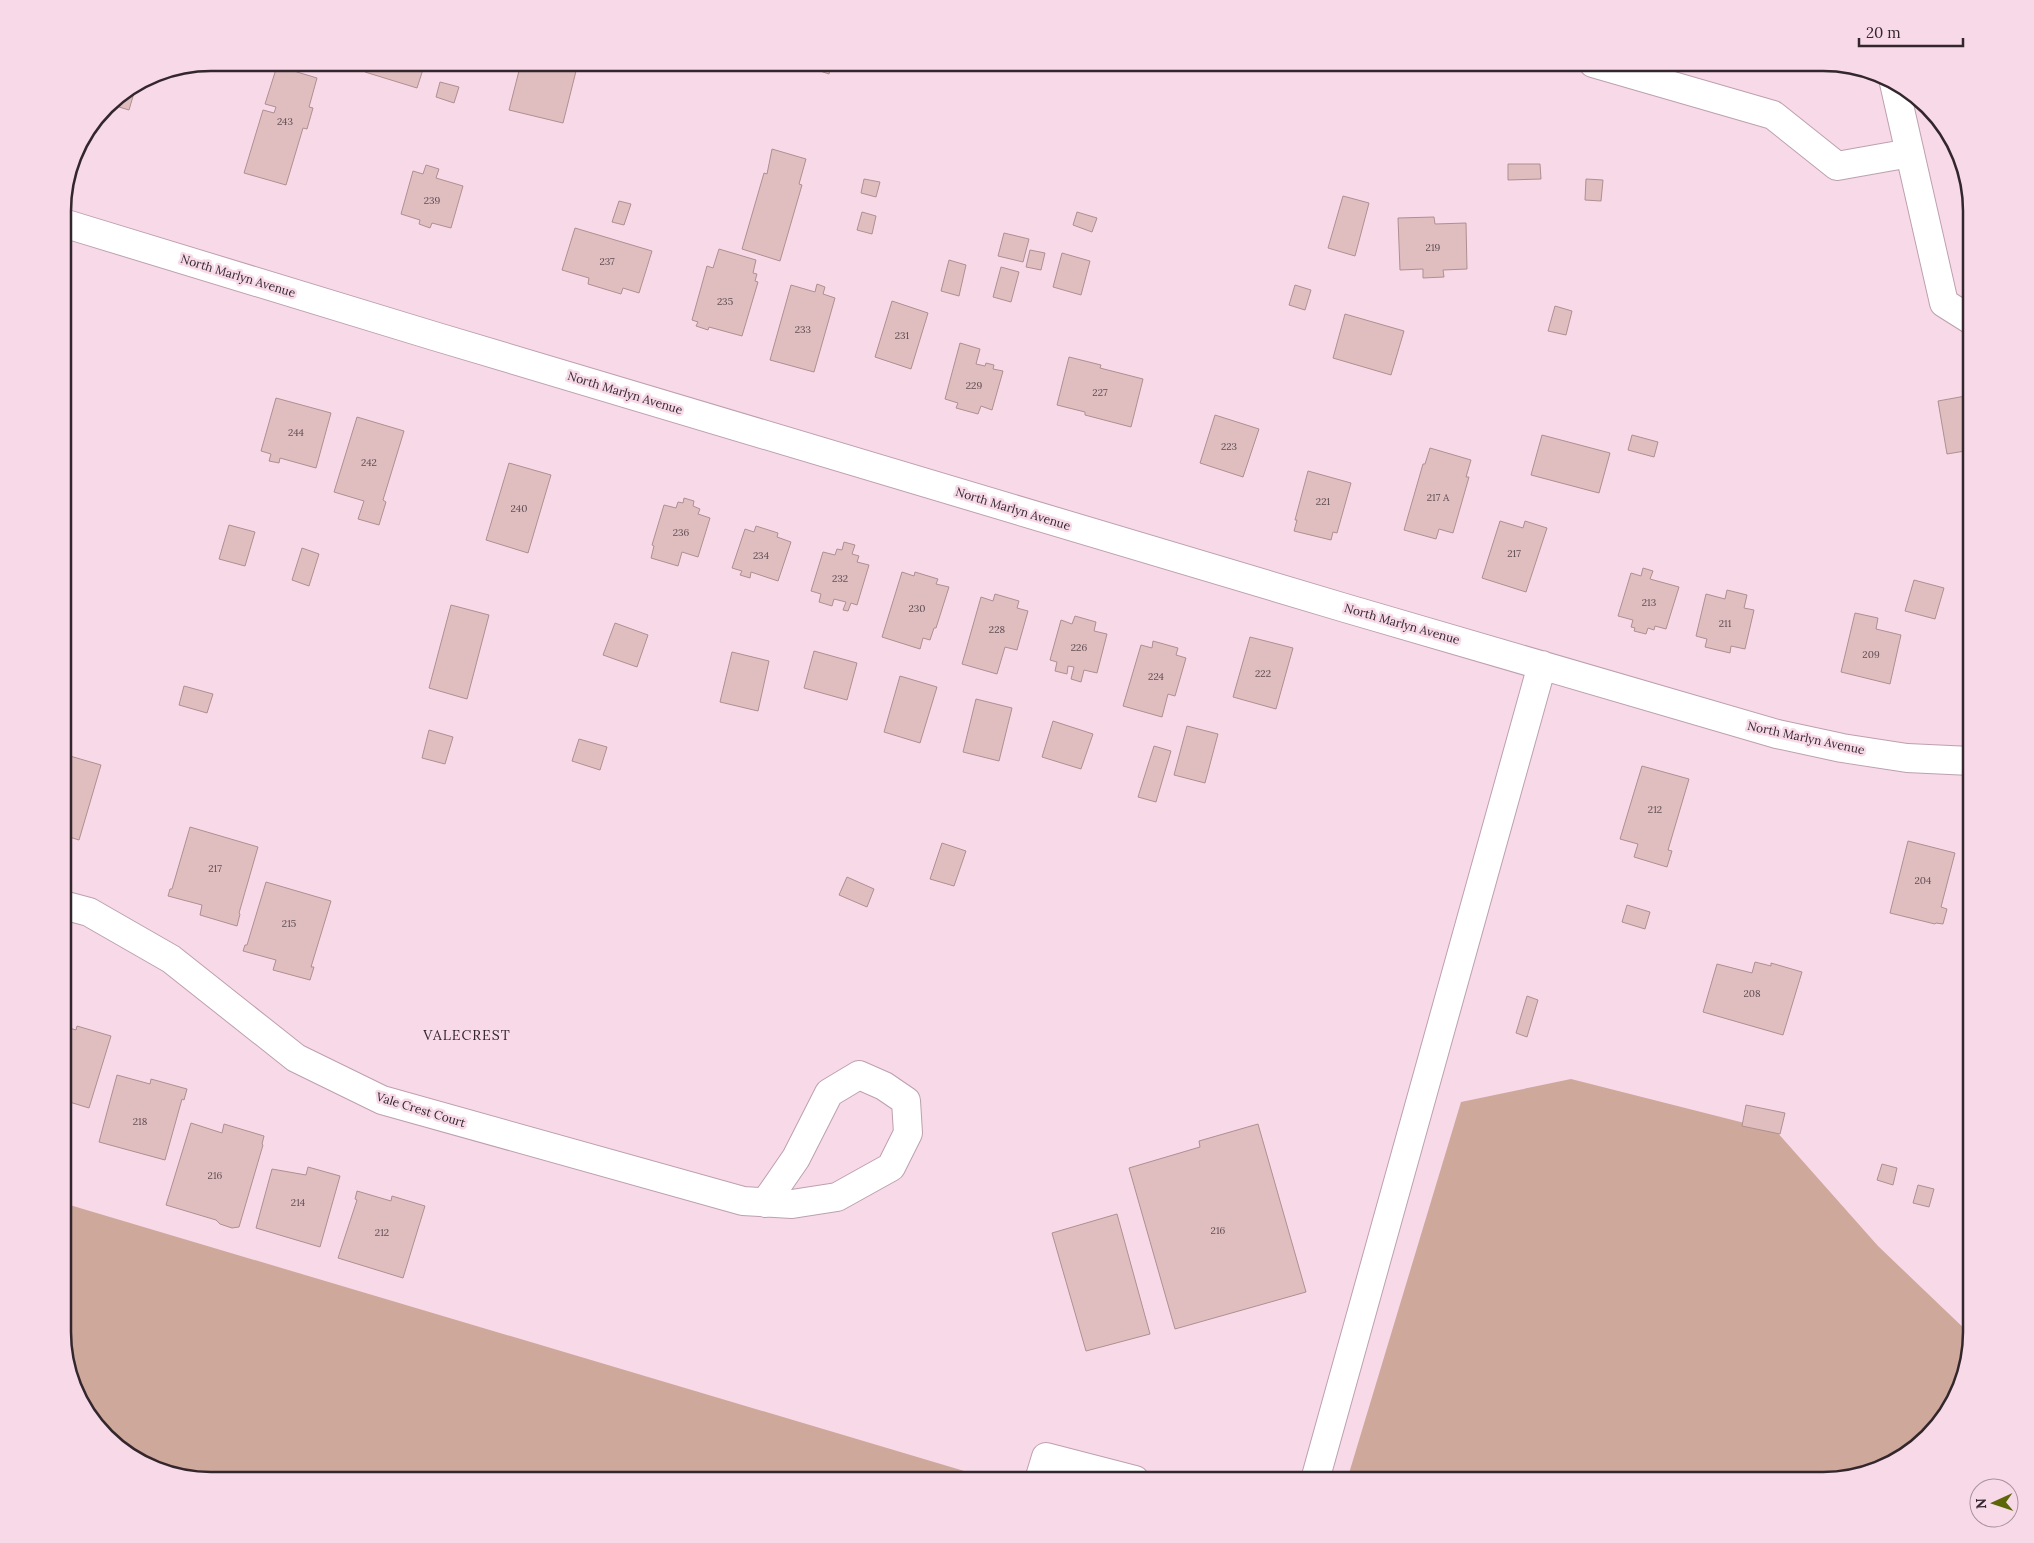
<svg xmlns="http://www.w3.org/2000/svg" width="2034" height="1543" font-family="Lora,serif">
<rect width="100%" height="100%" fill="#f8d9e8"/>
<!-- green -->
<path fill="#cea89b" d="M1571,1079L1776,1131L1878,1246L1971,1335L1964,1380L1941,1423L1888,1465L1823,1480H1347L1461,1102Z
M63,1203L981,1476V1480H211L163,1473L120,1450L78,1398L63,1341Z"/>
<!-- building -->
<path fill="#e0bec0" stroke="#af8f91" d="M325,63H340L338,70L324,66Z
M368,63H425L417,88L365,72Z
M521,63H578L563,123L509,110Z
M819,63H832L829,74L817,70Z
M277,66L317,78L309,107L313,108L307,129L303,128L286,185L244,173L263,110L274,113L276,107L265,104Z
M440,82L459,87L454,103L436,97Z
M136,86L129,110L109,104Z
M772,149L806,159L799,184L802,185L780,261L742,249L764,173L767,174Z
M1508,164H1540L1541,179L1508,180Z
M426,165L439,169L436,178L463,186L451,228L432,223L430,228L419,224L420,220L401,214L413,171L423,174Z
M864,179L880,182L876,197L861,193Z
M1586,179L1603,180L1601,201L1585,200Z
M1343,196L1369,203L1355,256L1328,248Z
M619,201L631,204L624,225L612,222Z
M862,212L876,216L872,234L857,230Z
M1077,212L1097,218L1092,232L1073,225Z
M1434,217L1435,224L1466,223L1467,269L1443,270L1444,277L1423,278V269L1400,270L1398,218Z
M575,228L652,251L639,293L623,288L621,294L588,284L589,278L562,270Z
M1004,233L1029,239L1023,262L998,256Z
M719,249L756,260L753,273L757,274L755,281L758,282L742,336L709,327L708,330L696,326L698,322L692,320L707,266L713,268Z
M1030,250L1045,253L1041,270L1026,267Z
M1062,253L1090,261L1081,295L1053,287Z
M949,260L966,265L959,296L941,291Z
M1001,267L1019,272L1011,302L993,297Z
M817,284L825,287L823,294L835,298L814,372L770,360L791,285L815,292Z
M1295,285L1311,290L1305,310L1289,305Z
M892,301L928,313L911,369L875,357Z
M1555,306L1572,311L1566,335L1548,331Z
M1345,314L1404,331L1391,375L1333,358Z
M960,343L980,349L976,364L985,366L986,363L994,365L993,369L1003,371L992,410L981,406L978,414L956,408L958,403L945,399Z
M1069,357L1101,365L1100,368L1143,379L1131,427L1085,415V412L1057,405Z
M1971,395V450L1947,454L1938,401Z
M276,398L331,413L316,468L280,458L279,463L269,461L271,454L261,451Z
M1215,415L1259,429L1243,477L1200,463Z
M357,417L404,431L383,500L386,502L379,525L358,519L364,501L334,492Z
M1542,435L1610,453L1599,493L1531,475Z
M1632,435L1658,442L1654,457L1628,450Z
M1430,448L1471,460L1466,477H1469L1453,533L1439,529L1436,539L1404,530L1423,464H1425Z
M509,463L551,475L528,553L486,540Z
M1308,471L1351,483L1337,533L1333,532L1331,540L1294,531L1297,520H1295Z
M684,498L694,501L693,506L700,509L698,514L710,518L698,557L682,552L678,566L651,558L654,546L652,545L664,505L676,508L678,502L683,503Z
M1500,521L1523,528L1525,521L1547,528L1526,592L1482,578Z
M229,525L255,532L245,566L219,559Z
M756,526L778,533L777,537L791,542L778,581L751,572L750,578L740,575L742,571L732,568L745,529L754,532Z
M844,542L855,545L852,554L859,556L857,562L869,565L857,605L851,603L848,611L843,610L846,602L834,599L832,606L819,602L821,594L811,591L823,552L835,555L837,549L842,550Z
M302,548L319,554L309,586L292,580Z
M1643,568L1653,571L1650,579L1679,587L1666,629L1655,626L1654,630L1648,628L1646,634L1634,631L1635,628L1631,627L1633,620L1618,616L1631,573L1641,576Z
M902,572L914,576L915,572L938,579L936,584L949,587L936,628H934L930,640L923,638L920,649L882,637Z
M1914,580L1944,588L1935,619L1905,611Z
M1727,590L1747,595L1744,608L1754,610L1745,649L1731,646L1730,653L1705,647L1707,639L1696,636L1706,594L1725,599Z
M995,594L1019,601L1017,608L1028,611L1017,650L1005,647L997,674L962,664L981,597L993,601Z
M451,605L489,615L467,699L429,688Z
M1855,613L1878,618L1876,629L1901,635L1890,684L1841,672Z
M1075,616L1096,622L1094,631L1107,634L1097,673L1084,670L1081,682L1071,679L1074,667L1068,666L1067,674L1055,671L1057,662L1050,660L1061,620L1072,624Z
M615,623L648,635L637,667L603,655Z
M1250,637L1293,648L1276,709L1233,697Z
M1153,641L1178,648L1176,655L1186,658L1175,696L1168,694L1162,717L1123,706L1141,645L1152,648Z
M814,651L857,663L847,700L804,688Z
M732,652L769,661L758,711L720,702Z
M900,676L937,687L920,743L884,732Z
M184,686L213,694L207,713L179,705Z
M976,699L1012,708L999,761L963,752Z
M1053,721L1093,734L1081,769L1042,757Z
M1187,726L1218,734L1205,783L1174,775Z
M429,730L453,737L445,764L422,758Z
M579,739L607,747L600,770L572,761Z
M1154,746L1171,751L1156,802L1138,797Z
M63,754L101,765L79,840L63,835Z
M1642,766L1689,779L1668,850L1672,851L1667,867L1634,857L1638,844L1620,839Z
M190,827L258,847L239,913L240,914L237,926L200,915L202,905L168,896L170,889H172Z
M1908,841L1955,853L1941,907L1947,909L1943,924L1936,923L1935,924L1890,913Z
M942,843L966,851L954,886L930,879Z
M847,877L874,889L867,907L839,895Z
M266,882L331,901L311,967H314L310,980L273,970L276,960L243,951L245,945H247Z
M1627,905L1650,912L1645,929L1622,922Z
M1755,962L1771,966V963L1802,972L1783,1035L1703,1012L1717,964L1752,973Z
M1527,996L1538,1000L1527,1037L1516,1033Z
M63,1026L76,1030L77,1026L111,1036L89,1108L63,1100Z
M1971,1074V1096L1966,1095Z
M117,1075L150,1084L151,1079L187,1089L184,1100L182,1099L165,1160L99,1142Z
M1746,1105L1785,1113L1780,1134L1742,1126Z
M191,1123L222,1133L224,1124L264,1136L262,1144L263,1145L239,1227L232,1228L220,1224L216,1220L166,1205Z
M1258,1124L1306,1292L1175,1329L1129,1168L1200,1147L1199,1141Z
M1882,1164L1897,1168L1893,1185L1877,1180Z
M308,1167L340,1176L320,1247L256,1228L272,1169L306,1175Z
M1918,1185L1934,1189L1929,1207L1913,1203Z
M357,1191L391,1201L392,1196L425,1206L403,1278L338,1258L357,1200L355,1199Z
M1117,1214L1150,1334L1086,1351L1052,1233Z"/>
<g fill="none" stroke-linecap="round" stroke-linejoin="round">
<!-- minor casing -->
<g stroke="#bda0ae" stroke-width="30">
<path id="minor" d="M1593,63L1773,115L1837,166L1910,153
M1894,83L1944,303L1971,320
M63,223L434,336L1345,608L1777,734L1842,748L1907,758L1971,761
M63,905L89,912L171,959L296,1058L382,1100L743,1201L792,1204L837,1197L891,1167L908,1133L906,1101L884,1086L859,1075L829,1093L796,1158L765,1203
M1039,1480L1046,1457L1135,1480
M1315,1480L1542,665"/>
</g>
<!-- minor -->
<use href="#minor" stroke="#fff" stroke-width="28"/>
</g>
<g text-anchor="middle" stroke-width="5" stroke-linejoin="round" paint-order="stroke">
<!-- number labels -->
<g font-size="10" fill="#5e4d52">
<text x="285" y="125">243</text>
<text x="432" y="204">239</text>
<text x="1433" y="251">219</text>
<text x="607" y="265">237</text>
<text x="725" y="305">235</text>
<text x="803" y="333">233</text>
<text x="902" y="339">231</text>
<text x="974" y="389">229</text>
<text x="1100" y="396">227</text>
<text x="296" y="436">244</text>
<text x="1229" y="450">223</text>
<text x="369" y="466">242</text>
<text x="1438" y="501">217 A</text>
<text x="1323" y="505">221</text>
<text x="519" y="512">240</text>
<text x="681" y="536">236</text>
<text x="1514" y="557">217</text>
<text x="761" y="559">234</text>
<text x="840" y="582">232</text>
<text x="1649" y="606">213</text>
<text x="917" y="612">230</text>
<text x="1725" y="627">211</text>
<text x="997" y="633">228</text>
<text x="1079" y="651">226</text>
<text x="1871" y="658">209</text>
<text x="1263" y="677">222</text>
<text x="1156" y="680">224</text>
<text x="1655" y="813">212</text>
<text x="215" y="872">217</text>
<text x="1923" y="884">204</text>
<text x="289" y="927">215</text>
<text x="1752" y="997">208</text>
<text x="140" y="1125">218</text>
<text x="215" y="1179">216</text>
<text x="298" y="1206">214</text>
<text x="1218" y="1234">216</text>
<text x="382" y="1236">212</text>
</g>
<!-- street labels -->
<g font-size="12" fill="#33272d" stroke="#f8d9e8">
<text transform="translate(238 276) rotate(17)" y="4">North Marlyn Avenue</text>
<text transform="translate(625 393) rotate(17)" y="4">North Marlyn Avenue</text>
<text transform="translate(1013 509) rotate(17)" y="4">North Marlyn Avenue</text>
<text transform="translate(1402 624) rotate(16)" y="4">North Marlyn Avenue</text>
<text transform="translate(1806 738) rotate(12)" y="4">North Marlyn Avenue</text>
<text transform="translate(421 1110) rotate(17)" y="4">Vale Crest Court</text>
</g>
<!-- neighbourhood labels -->
<g font-size="14" letter-spacing="1" fill="#33272d" stroke="#f8d9e8">
<text x="467" y="1040">VALECREST</text>
</g>
</g>
<!-- crop -->
<path d="M0 0H2034V1543H0ZM211 71H1823A140 140 0 0 1 1963 211V1332A140 140 0 0 1 1823 1472H211A140 140 0 0 1 71 1332V211A140 140 0 0 1 211 71Z" fill="#f8d9e8" fill-rule="evenodd"/>
<path fill="none" stroke="#33272d" stroke-width="2.5" d="M211 71H1823A140 140 0 0 1 1963 211V1332A140 140 0 0 1 1823 1472H211A140 140 0 0 1 71 1332V211A140 140 0 0 1 211 71Z"/>
<!-- north arrow -->
<g transform="translate(1994 1503) rotate(267)"><circle r="24" fill="#f8d9e8" stroke="#a9929d"/>
<path d="M0-4L9 19L0 12L-9 19Z" fill="#5c6607"/>
<text y="-8" font-size="14" font-weight="bold" text-anchor="middle" fill="#33272d">N</text>
</g>
<!-- scale -->
<path d="M1859 38v8h104v-8" fill="none" stroke="#33272d" stroke-width="2.5"/>
<text x="1866" y="38" font-size="15" fill="#33272d" stroke="#f8d9e8" stroke-width="4" paint-order="stroke">20 m</text>
</svg>
